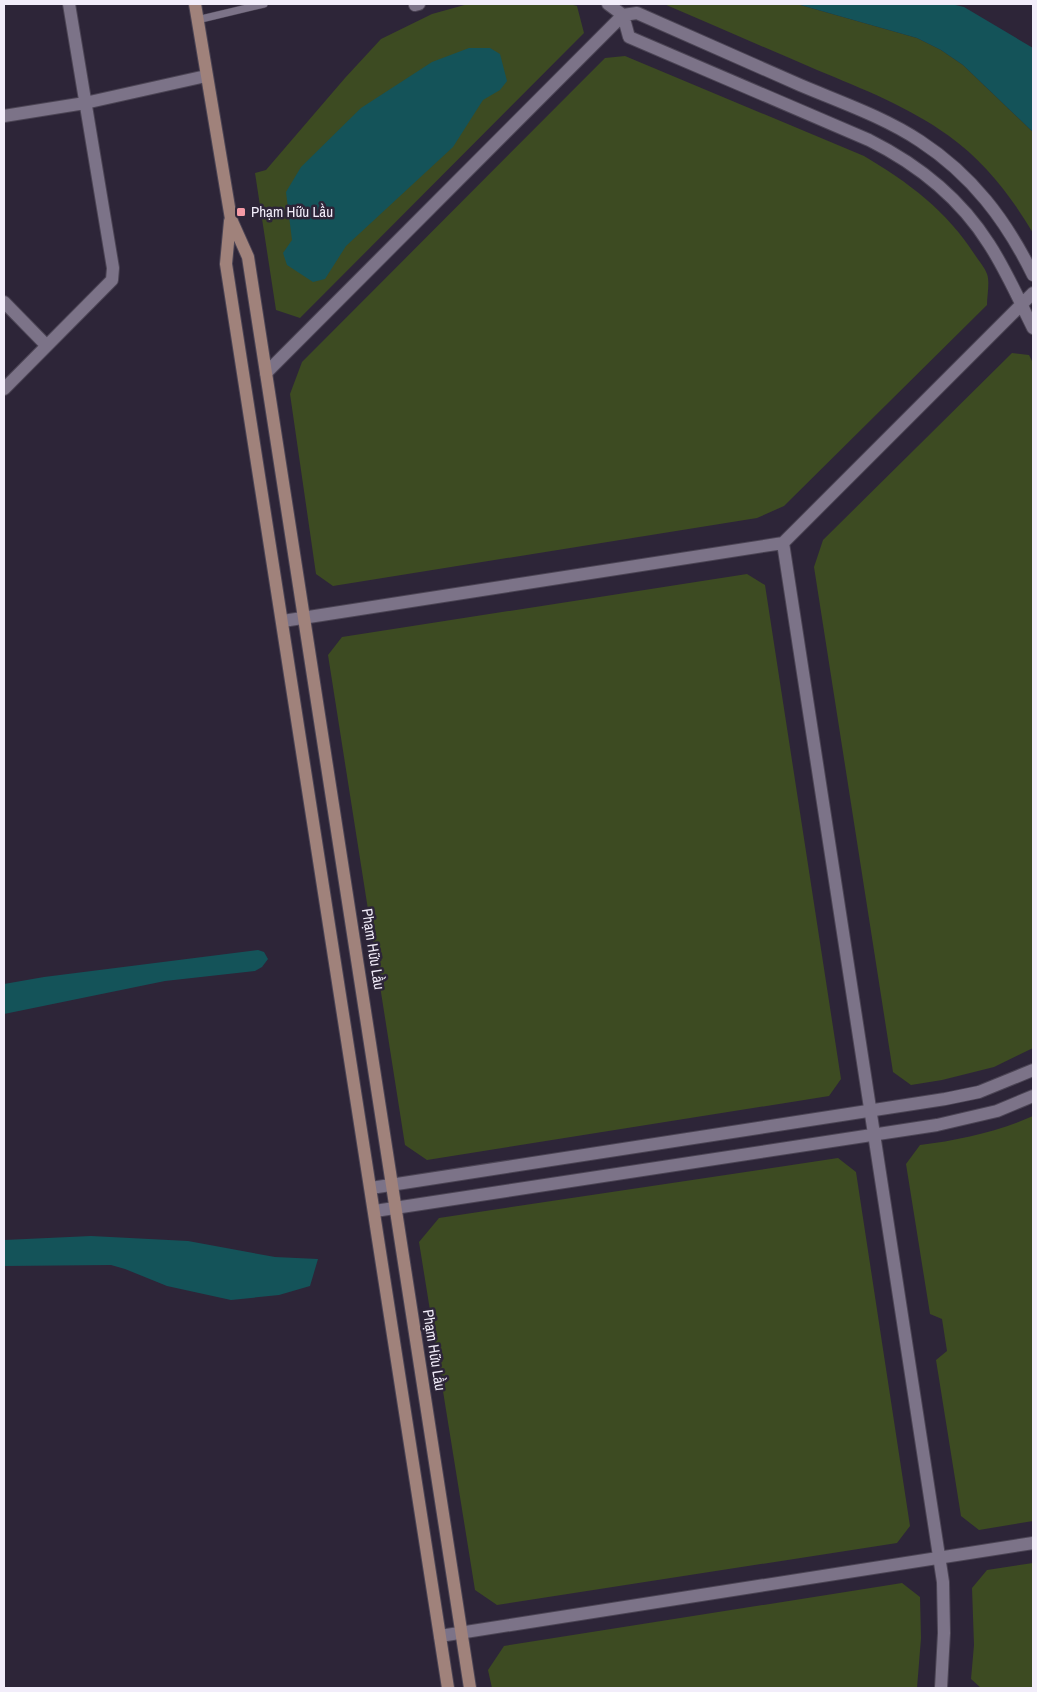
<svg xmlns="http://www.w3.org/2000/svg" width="1037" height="1692" font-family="'Archivo Narrow',sans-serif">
<rect width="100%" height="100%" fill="#2d2538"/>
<!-- green -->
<path fill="#3d4b22" d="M468,4H569L577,6L584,33L300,318L276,310L255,173L266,170L345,78L381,39L432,14Z
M664,4H797L917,38L941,50L963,65L1033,132V233C1011,196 984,161 949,136C909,107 863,89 817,70C766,48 715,26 664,4Z
M625,56L864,156C908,182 947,211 975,255C979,261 985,268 987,274C990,282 987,296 987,305L784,506L757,518L333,586L316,574L290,394L302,362L605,58Z
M1012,353L1029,355L1033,363V1048L994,1067L942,1080L911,1085L893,1072L814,567L823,540Z
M747,574L765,585L841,1079L829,1096L427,1160L405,1145L328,655L342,637Z
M1033,1116V1521L979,1530L961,1516L936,1360L947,1351L942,1319L930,1314L906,1164L920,1145C959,1140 997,1132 1033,1116Z
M838,1158L856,1172L910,1526L897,1543L497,1605L475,1590L419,1242L439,1218Z
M1033,1563V1688H981L971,1679L974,1645L972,1588L987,1570Z
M902,1583L920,1597L921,1638L917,1688H492L488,1670L504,1646Z"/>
<!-- water -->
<path fill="#145359" d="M797,4H951L964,7L1033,48V132L963,65L941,50L917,38Z
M469,48H490L500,54L507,81L500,90L483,100L453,147L346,246L325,279L313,282L287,265L283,253L292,240L286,192L301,167L361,108L432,62Z
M258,950L264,952L268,959L262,967L255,971L165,981L4,1014V984L44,977Z
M91,1236L188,1241L275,1257L318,1259L310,1286L279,1295L231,1300L167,1286L125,1269L111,1265L4,1266V1240Z"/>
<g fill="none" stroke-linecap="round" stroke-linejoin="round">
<!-- service casing -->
<g stroke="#4b4454" stroke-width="8">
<path id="service" d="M197,20L264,4"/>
</g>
<!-- minor casing -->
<g stroke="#4b4454" stroke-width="14">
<path id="minor" d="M608,4L623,15L629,37L869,140C917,164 960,198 989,244C1006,270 1019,300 1033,328
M415,5L419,4
M4,116L85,103L206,76
M4,302L46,345
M266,373L623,15L637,13C692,37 746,61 800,85C840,102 884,117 920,141C972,175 1006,220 1033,275
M4,389L112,280L113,268L69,4
M783,543L943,1582L944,1633L941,1688
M283,621L783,543L1033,293
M371,1188L945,1099L979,1092L1033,1070
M375,1211L937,1125L997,1111L1033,1096
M440,1636L1033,1543"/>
</g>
<!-- secondary casing -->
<g stroke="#4b4454" stroke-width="14">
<path id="secondary" d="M195,4L231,219L248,257L470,1688
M230,221L226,264L448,1688"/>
</g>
<!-- service -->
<use href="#service" stroke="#7c7388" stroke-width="7"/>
<!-- minor -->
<use href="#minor" stroke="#7c7388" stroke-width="12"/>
<!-- secondary -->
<use href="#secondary" stroke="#a0827b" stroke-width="12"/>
</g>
<!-- markers -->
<rect fill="#f49aa5" stroke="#2d2538" stroke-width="2" x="236" y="207" width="10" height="10" rx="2.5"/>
<g text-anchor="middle" stroke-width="5" stroke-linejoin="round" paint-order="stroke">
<!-- poi labels -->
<g font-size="15" fill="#f2edfa" stroke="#2d2538" text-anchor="start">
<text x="251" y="217">Phạm Hữu Lầu</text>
</g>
<!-- street labels -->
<g font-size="15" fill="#f2edfa" stroke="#2d2538">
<text transform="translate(373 949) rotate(81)" y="5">Phạm Hữu Lầu</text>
<text transform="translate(434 1350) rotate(81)" y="5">Phạm Hữu Lầu</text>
</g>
</g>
<!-- border -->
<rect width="1037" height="1692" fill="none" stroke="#f2edfa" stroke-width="10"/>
</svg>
